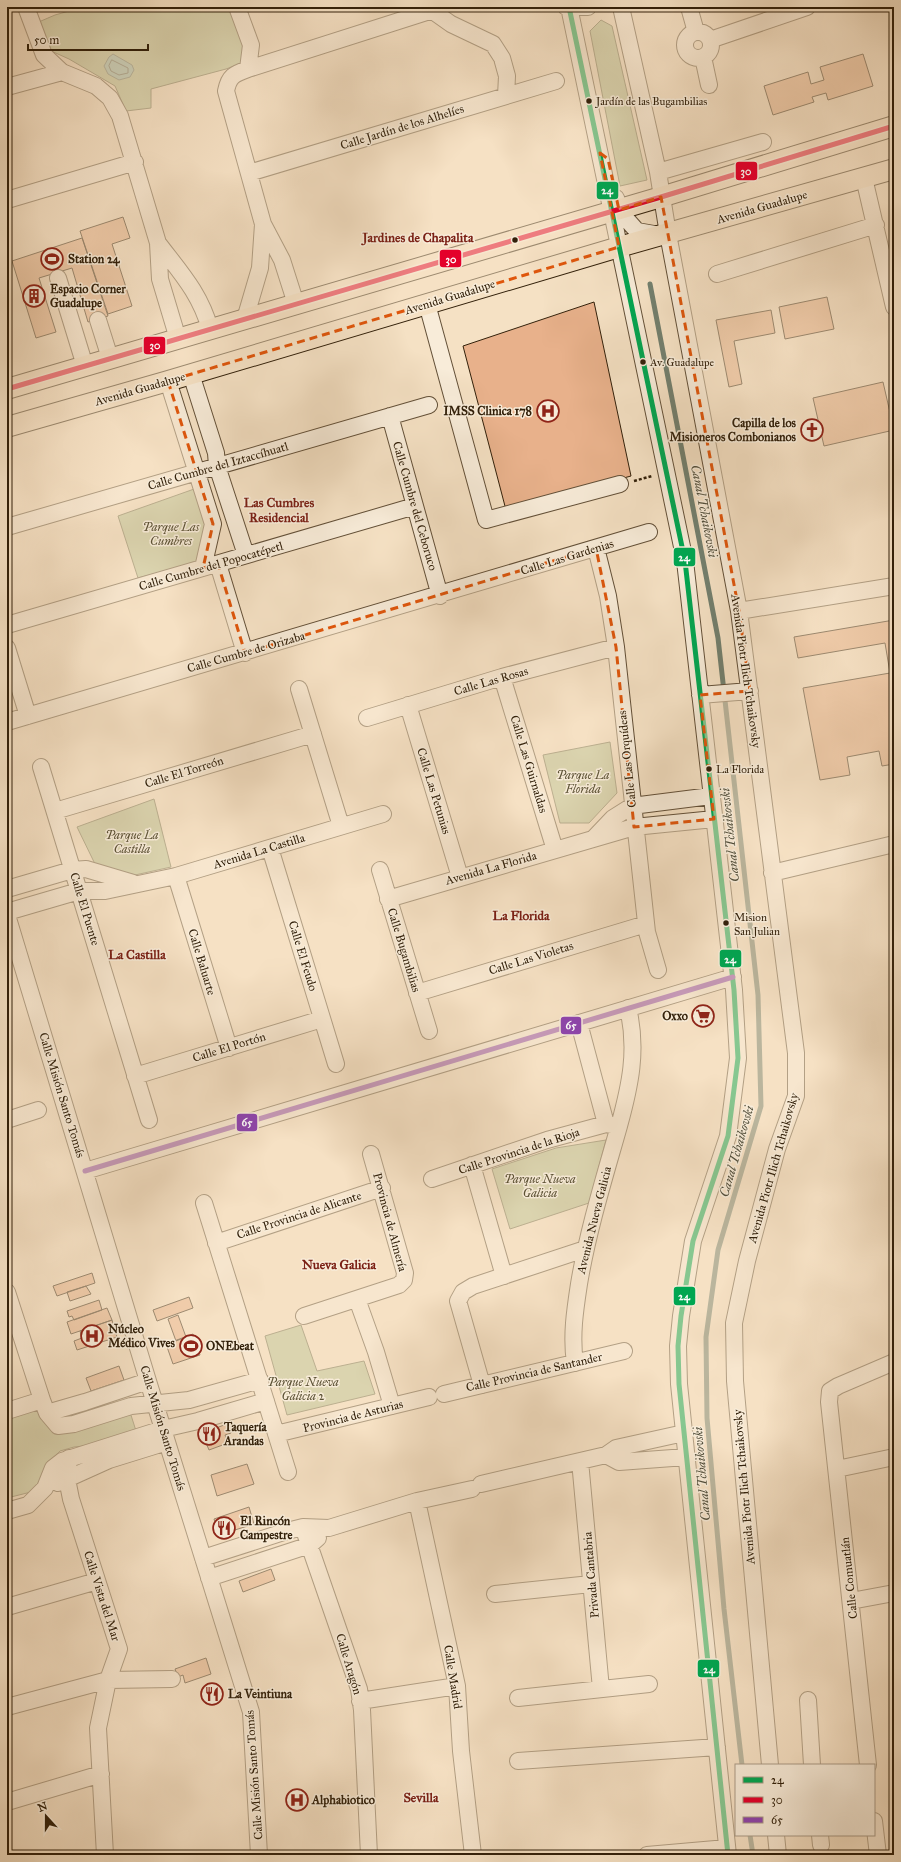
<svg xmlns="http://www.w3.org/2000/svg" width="901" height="1862" font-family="'IM FELL Great Primer',serif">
<rect width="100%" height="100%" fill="#f5e1c4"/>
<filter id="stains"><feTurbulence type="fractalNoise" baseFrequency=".005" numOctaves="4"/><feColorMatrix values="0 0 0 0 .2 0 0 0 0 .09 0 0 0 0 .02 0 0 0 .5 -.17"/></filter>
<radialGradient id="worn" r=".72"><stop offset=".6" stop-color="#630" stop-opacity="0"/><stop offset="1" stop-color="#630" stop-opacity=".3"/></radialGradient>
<!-- green -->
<path fill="#bac395" stroke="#767250" d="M83,7H235L249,44L242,63L226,69L151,89V108L126,111L115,86L69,59L49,50L34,24L55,15Z
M601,20L612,26L647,180L620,186L590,31Z
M197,488L210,525L197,562L138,578L118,516Z
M610,742L617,793L589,823H560L543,755Z
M154,799L171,867L135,875L95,864L77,827Z
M606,1140L589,1203L510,1229L492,1169L556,1148Z
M301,1325L317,1371L364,1361L375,1394L287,1415L265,1336Z
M41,1408L50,1420L130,1412L137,1434L103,1444L74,1447L60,1451L45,1467L40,1483L31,1492L7,1498V1419Z"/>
<!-- water -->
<path fill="#9dbeb0" stroke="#727f6e" d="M113,54L132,65L134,70L130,77L119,80L108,74L104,66L109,57Z"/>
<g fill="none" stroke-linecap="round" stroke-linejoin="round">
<!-- shore -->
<path stroke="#686f5d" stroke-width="1" d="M112,60L128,68V73L119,75L111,71L109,66Z"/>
<!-- stream -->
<path stroke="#727f6e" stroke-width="5" d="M650,284L718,638L758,995L761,1106L718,1250L706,1337L707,1418L724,1609L742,1765
M750,1835L753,1855"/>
</g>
<!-- building -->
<path fill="#e8b18b" stroke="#32200a" d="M863,54L873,86L828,100L826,93L812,97L814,102L773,115L764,86L808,72L811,84L824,80L820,67Z
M123,217L130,238L112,244L132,306L108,314L80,231Z
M82,238L108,316L88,322L72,268L39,278L56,332L36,338L12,261Z
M827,297L834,329L785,339L779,307Z
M594,302L631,476L506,510L463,346Z
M771,310L775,333L734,341L742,384L729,387L716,320Z
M883,382L894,430L824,446L813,398Z
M894,620V764L882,766L879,751L847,757L850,775L820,780L803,688L890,673L885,643L798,658L794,637Z
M92,1273L95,1283L57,1296L53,1286Z
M86,1286L91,1294L70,1301L67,1292Z
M189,1297L193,1308L157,1321L153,1310Z
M99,1300L102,1310L74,1320L72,1316L69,1317L67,1311Z
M107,1308L112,1320L71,1334L67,1322Z
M178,1315L186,1337L176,1341L168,1319Z
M112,1320L117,1337L77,1350L74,1341L82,1338L80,1331Z
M193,1334L200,1355L173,1364L166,1344Z
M119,1366L124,1380L91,1391L86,1378Z
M227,1424L231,1433L225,1435L228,1443L209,1450L202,1433Z
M247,1464L254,1484L217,1496L211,1475Z
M249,1507L254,1524L219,1535L214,1519Z
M271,1569L275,1580L243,1592L239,1581Z
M206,1658L211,1674L185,1683L183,1675L178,1677L175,1669Z
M218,1685L222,1698L206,1704L201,1691Z"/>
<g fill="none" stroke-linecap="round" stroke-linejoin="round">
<!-- minor casing -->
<g stroke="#635038" stroke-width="18">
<path id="minor" d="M26,7L44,55L62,72L96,86L110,98L120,116L158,243L160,279L178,339
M237,7L251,45L248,69
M427,7L451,24L493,44L502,58L507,76L506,96
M566,7H588
M569,7L685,561L734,990L738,1058L728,1136L693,1241L681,1316L678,1346L679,1384L728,1855
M621,7L658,172L668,234L739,611L796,1053V1096L777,1149L747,1261L734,1323L735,1381L770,1765
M689,7L696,32
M685 45a13 13 0 1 1 26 0a13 13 0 1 1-26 0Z
M710,40L807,7
M703,57L709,85
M7,87L62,72
M658,172L763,142
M249,173L556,81
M864,178L894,307
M616,198L621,213L637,231L660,235
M7,200L135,162
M158,243C180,272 200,293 210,329
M717,274L876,225
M58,278L85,366
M296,304L282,260L263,224L226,91C229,76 234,74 248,69L430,11
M427,304L486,520L620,484
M245,319L260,268L263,224
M98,320L110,358
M191,374L216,453L217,466L246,555
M168,381L213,524L203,568
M390,416L440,596
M7,527L429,405
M596,548L608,596L616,647L647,932L658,970
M218,564L245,653
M739,611L894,586
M7,625L415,506
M7,648L28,716
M502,677L555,850
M299,689L341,826
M700,695L750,691
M408,705L460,877
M367,718L502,677L616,647
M7,722L649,532
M41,767L149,1120
M55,811L313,734
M594,838L613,818L632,806L711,796
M270,848L336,1064
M380,870L429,1031
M772,873L894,844
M176,876L229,1048
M7,889L72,870L86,869L133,883
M388,899L634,827L714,819
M7,912L79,891H105L176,876L383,814
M7,915L148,1381L251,1712L259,1855
M417,993L646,924
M579,1023L606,1124
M135,1076L322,1019
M7,1120L38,1110
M619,1126C630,1086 638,1050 628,1008
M472,1165L504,1276
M85,1171L733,977
M432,1179L547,1140L606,1124L619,1126C604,1179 588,1230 579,1284C575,1310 571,1336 575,1363
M204,1203L288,1472
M216,1243L382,1188
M7,1292L42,1400L47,1413L58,1426L74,1424L131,1406L189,1400L260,1380
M357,1299L376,1352L392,1406
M304,1316L399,1285L404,1280L405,1273L371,1154
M482,1385L458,1301L463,1292L473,1286L585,1249
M444,1394L624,1351
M7,1411L42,1400
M47,1413L85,1402L148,1381
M276,1434L429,1397
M606,1455L619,1462L686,1457
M69,1458L67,1479L71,1499L119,1649L108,1680L98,1728L105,1855
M580,1461L601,1689
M837,1469L894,1457
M58,1483L109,1460L167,1442
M481,1484L606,1455L616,1448L684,1433
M417,1501L457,1686L461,1751L473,1855
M7,1511L28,1505L45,1488L53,1468L62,1461L163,1429L198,1421L266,1401
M303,1527L359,1689L362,1710L369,1855
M203,1558L287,1531L303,1527L329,1528L417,1501L472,1489
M209,1578L310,1545L318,1538
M495,1594L591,1584
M851,1601L894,1593
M7,1607L97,1581
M518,1698L649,1684
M808,1700L812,1765
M360,1701L457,1686
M7,1707L108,1680L172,1679
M518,1761L717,1747
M868,1765L829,1402L830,1391L838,1386L894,1362
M7,1802L101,1774
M874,1821L878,1855
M776,1835L778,1855
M820,1835L821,1845
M647,1855L727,1848"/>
</g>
<!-- major casing -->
<g stroke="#32200a" stroke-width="22">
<path id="major" d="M7,389L661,197L894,126
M7,427L168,381L619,247L894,169"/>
</g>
<!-- path -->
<path stroke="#32200a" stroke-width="2.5" stroke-dasharray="3 2" stroke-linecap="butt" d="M634,481L652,476"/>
<!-- minor -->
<use href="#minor" stroke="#f8ecd9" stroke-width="16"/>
<!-- major -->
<use href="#major" stroke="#f5e1c4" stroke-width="20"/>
<!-- bus-1 casing -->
<g stroke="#f8ecd9" stroke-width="8">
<path id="bus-1" d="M569,7L685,561L734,990L738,1058L728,1136L693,1241L681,1316L678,1346L679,1384L728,1855"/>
</g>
<!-- bus-2 casing -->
<g stroke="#f8ecd9" stroke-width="8">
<path id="bus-2" d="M7,389L661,197L894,126"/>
</g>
<!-- bus-3 casing -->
<g stroke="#f8ecd9" stroke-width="8">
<path id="bus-3" d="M85,1171L733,977"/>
</g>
<!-- bus-1 -->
<use href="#bus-1" stroke="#00a651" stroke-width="5"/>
<!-- bus-2 -->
<use href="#bus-2" stroke="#e4002b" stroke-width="5"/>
<!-- bus-3 -->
<use href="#bus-3" stroke="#8e44ad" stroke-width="5"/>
</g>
<!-- marked area -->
<path d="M0 0H901V1862H0ZM600,153L608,159L619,210L661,197L739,611L750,691L700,695L714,819L634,827L616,647L596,548L245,653L218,564L203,568L213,524L168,381L619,247Z" fill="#f5e1c4" fill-opacity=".55" fill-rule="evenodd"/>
<path fill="none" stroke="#df560c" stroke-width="3" stroke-dasharray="8 5" stroke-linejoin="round" d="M600,153L608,159L619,210L661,197L739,611L750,691L700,695L714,819L634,827L616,647L596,548L245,653L218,564L203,568L213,524L168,381L619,247Z"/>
<!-- icons -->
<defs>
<g id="stadium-ring" transform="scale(1.15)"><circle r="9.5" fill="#f8ecd9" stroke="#8f2418" stroke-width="1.5"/><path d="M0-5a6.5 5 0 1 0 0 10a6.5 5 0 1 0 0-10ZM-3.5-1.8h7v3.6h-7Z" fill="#8f2418"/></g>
<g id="building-ring" transform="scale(1.15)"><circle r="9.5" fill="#f8ecd9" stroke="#8f2418" stroke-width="1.5"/><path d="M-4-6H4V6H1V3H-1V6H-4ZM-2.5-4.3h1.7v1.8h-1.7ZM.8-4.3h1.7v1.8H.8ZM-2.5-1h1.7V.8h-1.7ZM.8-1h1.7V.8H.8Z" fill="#8f2418"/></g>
<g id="hospital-ring" transform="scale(1.15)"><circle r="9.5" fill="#f8ecd9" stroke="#8f2418" stroke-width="1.5"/><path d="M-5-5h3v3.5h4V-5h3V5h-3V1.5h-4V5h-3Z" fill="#8f2418"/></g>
<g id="church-ring" transform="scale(1.15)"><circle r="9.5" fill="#f8ecd9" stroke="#8f2418" stroke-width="1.5"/><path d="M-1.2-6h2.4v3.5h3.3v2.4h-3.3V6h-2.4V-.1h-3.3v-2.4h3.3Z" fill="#8f2418"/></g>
<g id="supermarket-ring" transform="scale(1.15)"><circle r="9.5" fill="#f8ecd9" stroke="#8f2418" stroke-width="1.5"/><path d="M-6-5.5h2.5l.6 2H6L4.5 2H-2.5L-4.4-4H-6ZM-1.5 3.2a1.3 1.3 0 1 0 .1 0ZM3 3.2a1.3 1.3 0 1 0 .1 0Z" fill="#8f2418"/></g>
<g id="restaurant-ring" transform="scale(1.15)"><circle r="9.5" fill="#f8ecd9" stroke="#8f2418" stroke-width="1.5"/><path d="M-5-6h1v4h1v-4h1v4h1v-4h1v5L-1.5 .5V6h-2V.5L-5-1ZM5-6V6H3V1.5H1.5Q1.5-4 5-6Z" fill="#8f2418"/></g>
</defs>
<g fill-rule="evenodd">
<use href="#stadium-ring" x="52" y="259"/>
<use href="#building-ring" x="34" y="296"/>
<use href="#hospital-ring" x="548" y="411"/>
<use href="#church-ring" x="812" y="430"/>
<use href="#supermarket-ring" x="703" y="1016"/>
<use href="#hospital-ring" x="92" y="1336"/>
<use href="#stadium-ring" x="191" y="1346"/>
<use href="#restaurant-ring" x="209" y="1434"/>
<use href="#restaurant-ring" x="224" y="1528"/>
<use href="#restaurant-ring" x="212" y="1694"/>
<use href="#hospital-ring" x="297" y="1800"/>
</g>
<!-- markers -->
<g fill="#32200a" stroke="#f8ecd9" stroke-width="1.5">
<circle cx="589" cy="101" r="3.5"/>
<circle cx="515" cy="240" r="3.5"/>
<circle cx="643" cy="362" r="3.5"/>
<circle cx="709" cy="769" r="3.5"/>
<circle cx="726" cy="923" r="3.5"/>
</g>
<g text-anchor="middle" stroke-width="3" stroke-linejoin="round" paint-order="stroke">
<!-- bus labels -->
<g font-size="11" fill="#32200a" stroke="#f8ecd9" text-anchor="start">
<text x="596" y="105">Jardín de las Bugambilias</text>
<text x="650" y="366">Av. Guadalupe</text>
<text x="716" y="773">La Florida</text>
<text x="734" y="921">Mision<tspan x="734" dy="14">San Julian</tspan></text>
</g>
<!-- street labels -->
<g font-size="12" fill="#32200a" stroke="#f8ecd9">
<text transform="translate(402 127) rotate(-17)" y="4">Calle Jardín de los Alhelíes</text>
<text transform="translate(762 207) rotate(-16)" y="4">Avenida Guadalupe</text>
<text transform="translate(450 297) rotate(-17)" y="4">Avenida Guadalupe</text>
<text transform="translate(140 389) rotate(-16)" y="4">Avenida Guadalupe</text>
<text transform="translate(218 466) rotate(-16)" y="4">Calle Cumbre del Iztaccíhuatl</text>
<text transform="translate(415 506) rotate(74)" y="4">Calle Cumbre del Ceboruco</text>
<text transform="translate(567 557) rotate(-17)" y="4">Calle Las Gardenias</text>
<text transform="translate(211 566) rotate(-16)" y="4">Calle Cumbre del Popocatépetl</text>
<text transform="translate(246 652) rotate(-16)" y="4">Calle Cumbre de Orizaba</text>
<text transform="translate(746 671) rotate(82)" y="4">Avenida Piotr Ilich Tchaikovsky</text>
<text transform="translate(491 681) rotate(-16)" y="4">Calle Las Rosas</text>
<text transform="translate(627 759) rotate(-96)" y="4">Calle Las Orquídeas</text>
<text transform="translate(529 764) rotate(73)" y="4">Calle Las Guirnaldas</text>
<text transform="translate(184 772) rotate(-17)" y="4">Calle El Torreón</text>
<text transform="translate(434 791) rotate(73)" y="4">Calle Las Petunias</text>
<text transform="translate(259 851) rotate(-17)" y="4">Avenida La Castilla</text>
<text transform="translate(491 868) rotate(-16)" y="4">Avenida La Florida</text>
<text transform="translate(85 909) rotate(73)" y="4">Calle El Puente</text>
<text transform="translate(404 950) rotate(73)" y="4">Calle Bugambilias</text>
<text transform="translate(303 956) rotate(73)" y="4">Calle El Feudo</text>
<text transform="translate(531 958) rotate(-17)" y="4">Calle Las Violetas</text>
<text transform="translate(202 962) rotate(73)" y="4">Calle Baluarte</text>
<text transform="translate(229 1047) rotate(-17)" y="4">Calle El Portón</text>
<text transform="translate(62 1095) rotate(73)" y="4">Calle Misión Santo Tomás</text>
<text transform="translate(519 1151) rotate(-18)" y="4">Calle Provincia de la Rioja</text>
<text transform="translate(773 1168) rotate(-74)" y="4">Avenida Piotr Ilich Tchaikovsky</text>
<text transform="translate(299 1215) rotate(-18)" y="4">Calle Provincia de Alicante</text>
<text transform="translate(594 1220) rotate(-76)" y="4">Avenida Nueva Galicia</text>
<text transform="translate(390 1222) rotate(75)" y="4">Provincia de Almería</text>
<text transform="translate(534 1372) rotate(-13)" y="4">Calle Provincia de Santander</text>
<text transform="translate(353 1416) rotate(-14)" y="4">Provincia de Asturias</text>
<text transform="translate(163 1428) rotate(73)" y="4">Calle Misión Santo Tomás</text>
<text transform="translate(744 1487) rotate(-95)" y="4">Avenida Piotr Ilich Tchaikovsky</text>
<text transform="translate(591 1575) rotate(-95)" y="4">Privada Cantabria</text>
<text transform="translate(849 1578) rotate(-96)" y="4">Calle Comuatlán</text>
<text transform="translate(102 1596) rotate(72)" y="4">Calle Vista del Mar</text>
<text transform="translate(349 1664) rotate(73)" y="4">Calle Aragón</text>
<text transform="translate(453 1677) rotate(81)" y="4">Calle Madrid</text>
<text transform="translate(254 1775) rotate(-94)" y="4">Calle Misión Santo Tomás</text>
</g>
<!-- poi labels -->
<g font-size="12" font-weight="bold" fill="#32200a" stroke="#f8ecd9" text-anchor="start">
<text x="68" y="263">Station 24</text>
<text x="50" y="293">Espacio Corner<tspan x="50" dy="14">Guadalupe</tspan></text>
<text x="532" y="415" text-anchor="end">IMSS Clinica 178</text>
<text x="796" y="427" text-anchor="end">Capilla de los<tspan x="796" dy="14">Misioneros Combonianos</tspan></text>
<text x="688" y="1020" text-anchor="end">Oxxo</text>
<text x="108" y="1333">Núcleo<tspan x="108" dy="14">Médico Vives</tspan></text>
<text x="206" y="1350">ONEbeat</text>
<text x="224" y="1431">Taquería<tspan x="224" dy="14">Arandas</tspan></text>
<text x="240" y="1525">El Rincón<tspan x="240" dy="14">Campestre</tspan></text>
<text x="228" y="1698">La Veintiuna</text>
<text x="312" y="1804">Alphabiotico</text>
</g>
<!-- park labels -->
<g font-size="12" font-style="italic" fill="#5b5134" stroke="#f8ecd9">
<text x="171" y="531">Parque Las<tspan x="171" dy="14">Cumbres</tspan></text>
<text x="583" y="779">Parque La<tspan x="583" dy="14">Florida</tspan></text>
<text x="132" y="839">Parque La<tspan x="132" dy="14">Castilla</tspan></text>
<text x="540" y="1183">Parque Nueva<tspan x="540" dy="14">Galicia</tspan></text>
<text x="303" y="1386">Parque Nueva<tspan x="303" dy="14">Galicia 2</tspan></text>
</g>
<!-- neighbourhood labels -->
<g font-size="13" font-weight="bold" fill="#7a1f14" stroke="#f8ecd9">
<text x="418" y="242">Jardines de Chapalita</text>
<text x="279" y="507">Las Cumbres<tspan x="279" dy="15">Residencial</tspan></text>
<text x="521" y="920">La Florida</text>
<text x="137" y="959">La Castilla</text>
<text x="339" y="1269">Nueva Galicia</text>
<text x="421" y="1802">Sevilla</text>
</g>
<!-- water labels -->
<g font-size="13" font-style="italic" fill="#524f3c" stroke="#f8ecd9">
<text transform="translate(705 511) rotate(79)" y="5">Canal Tchaikovski</text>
<text transform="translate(729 835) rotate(-96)" y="5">Canal Tchaikovski</text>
<text transform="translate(736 1151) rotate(-74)" y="5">Canal Tchaikovski</text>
<text transform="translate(701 1474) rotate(-95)" y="5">Canal Tchaikovski</text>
</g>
</g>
<g stroke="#f8ecd9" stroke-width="1.5">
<rect x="735" y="161" width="23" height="20" rx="4" fill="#e4002b"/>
<rect x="596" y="181" width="23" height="19" rx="4" fill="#00a651"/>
<rect x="439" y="249" width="23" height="19" rx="4" fill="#e4002b"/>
<rect x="143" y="336" width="23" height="19" rx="4" fill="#e4002b"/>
<rect x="673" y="547" width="23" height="20" rx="4" fill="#00a651"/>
<rect x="719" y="949" width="23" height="19" rx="4" fill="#00a651"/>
<rect x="560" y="1016" width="22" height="19" rx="4" fill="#8e44ad"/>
<rect x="236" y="1113" width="22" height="19" rx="4" fill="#8e44ad"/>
<rect x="673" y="1286" width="23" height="20" rx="4" fill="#00a651"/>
<rect x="697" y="1659" width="23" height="19" rx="4" fill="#00a651"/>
</g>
<g font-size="11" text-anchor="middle" font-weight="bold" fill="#fff">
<text x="746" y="175">30</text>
<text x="607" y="194">24</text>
<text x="451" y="263">30</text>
<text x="155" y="349">30</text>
<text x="684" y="561">24</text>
<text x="730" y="963">24</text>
<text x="571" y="1029">65</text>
<text x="247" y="1126">65</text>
<text x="684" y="1300">24</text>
<text x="709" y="1673">24</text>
</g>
<!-- margin -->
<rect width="901" height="1862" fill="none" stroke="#f5e1c4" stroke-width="24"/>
<rect x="8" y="8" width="885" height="1846" fill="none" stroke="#32200a" stroke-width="2"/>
<rect x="12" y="12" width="877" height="1838" fill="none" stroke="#32200a"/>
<!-- legend -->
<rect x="735" y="1764" width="140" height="72" fill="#f8ecd9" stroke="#a99a86"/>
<rect x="743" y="1777" width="20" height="6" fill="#00a651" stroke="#a99a86"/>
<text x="771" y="1784" font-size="12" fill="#32200a">24</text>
<rect x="743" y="1797" width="20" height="6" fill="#e4002b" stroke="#a99a86"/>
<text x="771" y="1804" font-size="12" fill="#32200a">30</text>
<rect x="743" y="1817" width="20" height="6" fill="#8e44ad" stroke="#a99a86"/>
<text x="771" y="1824" font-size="12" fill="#32200a">65</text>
<!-- north arrow -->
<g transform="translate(46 1816) rotate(339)" stroke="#f8ecd9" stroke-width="3" paint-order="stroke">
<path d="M0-3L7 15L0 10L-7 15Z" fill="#32200a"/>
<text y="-6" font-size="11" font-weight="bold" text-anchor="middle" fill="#32200a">N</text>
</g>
<!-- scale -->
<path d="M28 44v6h120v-6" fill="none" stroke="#32200a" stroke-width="2"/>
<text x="34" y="44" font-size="12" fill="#32200a" stroke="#f8ecd9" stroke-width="3" paint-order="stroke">50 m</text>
<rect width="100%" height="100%" filter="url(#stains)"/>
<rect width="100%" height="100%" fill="url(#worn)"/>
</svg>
